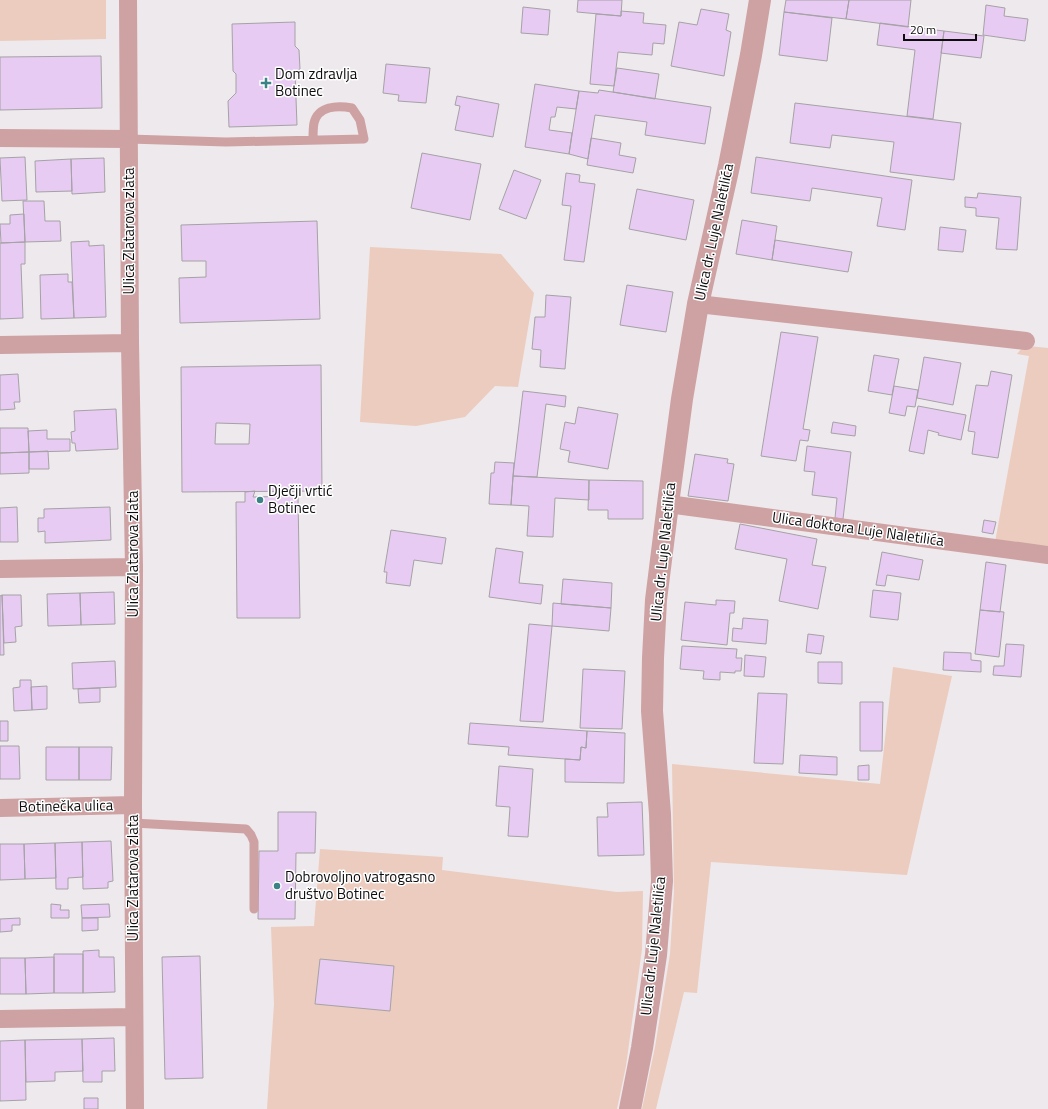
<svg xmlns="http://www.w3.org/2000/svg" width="1048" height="1109" font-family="'Titillium Web',sans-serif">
<rect width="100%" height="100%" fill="#eee9ec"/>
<!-- green -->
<path fill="#ecccbe" d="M0,0H106V39L0,41Z
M370,247L501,254L534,293L518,387L495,386L465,417L416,426L360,422Z
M1028,346L1048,348V550L995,542L1029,356L1017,354L1021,349Z
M893,667L952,676L907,875L711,862L697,993L684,992L656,1109H642L655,1047L670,954L674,891L672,764L880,784Z
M320,849L443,857L442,870L617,892L643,891L642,949L626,1066L617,1109H267L274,1004L271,927L314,926Z"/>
<!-- building -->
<path fill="#e7cbf2" stroke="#a5a2a6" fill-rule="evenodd" d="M578,0H622L621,16L577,12Z
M786,0H849L846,19L784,12Z
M849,0H911L908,27L846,19Z
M986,5L1005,8L1004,16L1028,19L1025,41L983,35Z
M523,7L550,10L548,35L521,33Z
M701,9L729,14L726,30L731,32L724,76L671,66L679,22L697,25Z
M621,11L644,13L643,23L666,25L664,44L653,43L652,55L618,52L614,86L590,84L596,14L621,16Z
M784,12L832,18L827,61L779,55Z
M295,22V46L299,50L300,69L295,72L297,125L229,127L228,101L236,93V74L233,71L232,24Z
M880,23L944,31L933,119L907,116L915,50L877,45Z
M944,31L984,36L981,58L941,53Z
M101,56L102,108L0,110V57Z
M386,64L430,68L426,103L398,101L399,95L383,93Z
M617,68L659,74L655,99L613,92Z
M535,84L579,91L576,109L557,107L555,117H551L549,130L572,133L569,154L525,147Z
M599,90L711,107L705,144L645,135L647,122L595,115L588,159L569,154L579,91L598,93Z
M457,96L499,104L493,137L455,130L460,106L455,105Z
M795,103L961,123L954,180L890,172L894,142L832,135L830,148L790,143Z
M591,138L621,143L619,155L636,158L633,173L587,165Z
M422,153L481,164L470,220L411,208Z
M25,157L27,200L2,201L0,158Z
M756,157L912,180L905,230L877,226L882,198L812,188L810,201L751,193Z
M104,158L105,192L72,194L71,159Z
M71,159L72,191L36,192L35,161Z
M514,170L541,180L526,219L499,209Z
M566,173L580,175L579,182L595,184L584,262L564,260L571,206L562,205Z
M637,189L694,200L686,240L629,229Z
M978,193L1021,197L1017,250L996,249L999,218L976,216V208L965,207V197L977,198Z
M23,201H44L45,221H60L61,241L25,242Z
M24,214L25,242L1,243L0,224H10V215Z
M742,220L777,226L772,260L736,254Z
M317,221L320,319L180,323L179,278L206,277V261H182L181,225Z
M940,227L966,230L963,252L938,250Z
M775,240L852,252L848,272L772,260Z
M89,241V246L104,245L106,317L74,318L71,242Z
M25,242V264H21L23,318L0,319V243Z
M68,274V282H72L74,318L41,319L40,275Z
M627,285L673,292L666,332L620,325Z
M546,295L571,297L565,369L540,367L541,350L532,349L535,317H545Z
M781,332L818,337L803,429L810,430L808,441L800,440L796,461L761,456Z
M874,355L899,359L892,395L868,391Z
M924,357L961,363L953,405L917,398Z
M321,365L322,491L182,492L181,367ZM216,423L250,424L249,444H215Z
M991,371L1012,375L998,458L972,454L975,432L968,431L976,385L988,386Z
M18,374L20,402H14L15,409L0,410V375Z
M894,386L918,390L915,407L907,406L905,416L889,413Z
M523,391L566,396L565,407L546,404L537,477L513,476Z
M918,406L966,415L961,440L938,435L939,433L928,430L924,454L909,451Z
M578,407L618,414L608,469L568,462L570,451L560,449L565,422L575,424Z
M116,409L118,449L76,451L75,443H72L71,432L75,431L74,411Z
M833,422L856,426L855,436L831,433Z
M0,428H28L29,452L0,453Z
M47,430V439H70V451L29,452L28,431Z
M807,446L851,452L843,519L835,518L837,498L812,495L815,472L804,471Z
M48,451L49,469H29V452Z
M29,452V473L0,474V453Z
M695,454L728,459L727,463L734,464L728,501L688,496Z
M495,462L514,463L511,505L489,504L491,473H494Z
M513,476L589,480V500L555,498L553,537L527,536L529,506L511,505Z
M589,480L643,481V519H608V510H588Z
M255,491L253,497L298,496L300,618H237L236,502H245V492Z
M17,507L18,542H0V508Z
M110,507L111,540L45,543V531L38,532V518H44V509Z
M984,520L996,522L993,534L982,532Z
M740,524L817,539L812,565L826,567L818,609L779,601L787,559L735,549Z
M391,530L446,538L442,564L414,560L410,586L386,583L387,572H384Z
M496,548L523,552L519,583L543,585L541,604L489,597Z
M882,552L923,560L919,580L887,575L885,586L876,585Z
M986,562L1006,565L1000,612L980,610Z
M563,579L612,583L611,608L561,604Z
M873,590L901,593L898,620L870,617Z
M114,592L115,624L81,625L80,593Z
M80,593L81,625L48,626L47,594Z
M2,595H21L22,626L15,627L16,642L4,643Z
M2,595L4,655H0V596Z
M716,600L735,601L734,613H730L727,645L681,640L685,602L716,605Z
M553,603L611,608L609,631L552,626Z
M980,610L1004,612L999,657L975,654Z
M743,618L768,620L766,644L732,641L733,628L742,629Z
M529,624L552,626L543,722L520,721Z
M808,634L824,636L821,654L806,652Z
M1006,644L1024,645L1021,677L993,675L994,666H1004Z
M682,646L737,649L736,658H742L741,671H735V673L720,672V680L703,679L704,671L680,669Z
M944,652L971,653V660L981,661V672L943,670Z
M745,655L766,657L764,677L744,676Z
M115,661L116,687L73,689L72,663Z
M818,662H842V684L818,683Z
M583,669L625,671L622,729L580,728Z
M20,680H31L32,710L14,711L13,688L20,687Z
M47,686V709L32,710L31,687Z
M100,688V702L79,703L78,689Z
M758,693L787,694L783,764L754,763Z
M860,702H883L882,751H860Z
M0,721H8V741H0Z
M470,723L587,731L586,748L581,747L580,760L508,755L509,747L468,744Z
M587,731L625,733L624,783L565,782V759L580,760L581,747L586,748Z
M0,746H19L20,779H0Z
M46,747H79V780H46Z
M79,747H112L111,780H79Z
M800,755L837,757V775L799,773Z
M869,765V780H858V766Z
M499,766L533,769L528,837L508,836L510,807L496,806Z
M642,802L644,855L598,856L597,817H608L607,803Z
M278,812H316L315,853H296L295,919H258L259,851H278Z
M111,841L113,881L108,882V888L83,889L82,842Z
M82,842L83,877L68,878V889H56L55,843Z
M55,843L56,878L25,879L24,844Z
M0,844H24L25,879L0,880Z
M51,904L61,905L60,910H69V918H51Z
M109,904L110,917L82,918L81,905Z
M20,918V925H12V931L0,932V919Z
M82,918H98V930L82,931Z
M99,950V957H114L115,992L83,993V951Z
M54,954H83V993H54Z
M200,956L203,1078L165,1079L162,957Z
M54,957V993L26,994L25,958Z
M0,958H25L26,994H0Z
M320,959L394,966L390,1011L315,1004Z
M114,1038L115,1071H102V1082H83L82,1039Z
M82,1039L83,1071L55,1072V1081L26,1082L25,1040Z
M25,1040L26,1100L0,1101V1041Z
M84,1098H98V1109H84Z"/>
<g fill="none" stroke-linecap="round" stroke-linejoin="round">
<!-- service -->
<path stroke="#cea1a3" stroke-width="9" d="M129,139L226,142L364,139L360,120L352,108C337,105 318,106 314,123C313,128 313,135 313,140
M133,823L246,829L251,835L254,842V909"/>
<!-- minor -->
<path stroke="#cea1a3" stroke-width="18" d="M128,0L130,343L134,567L133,805L135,1109
M0,138L129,139
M698,304L1026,341
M0,345L130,343
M668,504L1048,555
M0,569L134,567
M0,808L133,805
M0,1019L134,1017"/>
<!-- tertiary -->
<path stroke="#cea1a3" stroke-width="22" d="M630,1109L642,1048L656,955L662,881L660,814L652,711L653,658L656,600L668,504L682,399L698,304L729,166L751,55L760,0"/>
</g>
<!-- markers -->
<g fill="#3a8386" stroke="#fff" stroke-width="1.5">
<path d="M264 77h4v4h4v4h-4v4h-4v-4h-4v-4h4z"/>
<circle cx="260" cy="500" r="4"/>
<circle cx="277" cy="886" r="4"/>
</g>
<g text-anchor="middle" stroke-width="3" stroke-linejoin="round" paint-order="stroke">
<!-- poi labels -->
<g font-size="15" fill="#0e0d0d" stroke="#fff" text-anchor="start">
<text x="275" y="79">Dom zdravlja<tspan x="275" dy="17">Botinec</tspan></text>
<text x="268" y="496">Dječji vrtić<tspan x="268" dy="17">Botinec</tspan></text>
<text x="285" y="882">Dobrovoljno vatrogasno<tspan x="285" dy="17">društvo Botinec</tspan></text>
</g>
<!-- street labels -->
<g font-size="15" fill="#0e0d0d" stroke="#fff">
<text transform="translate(129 231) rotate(-90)" y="5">Ulica Zlatarova zlata</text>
<text transform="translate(714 232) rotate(-78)" y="5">Ulica dr. Luje Naletilića</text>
<text transform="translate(858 529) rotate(8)" y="5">Ulica doktora Luje Naletilića</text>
<text transform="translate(663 552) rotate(-84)" y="5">Ulica dr. Luje Naletilića</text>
<text transform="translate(133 554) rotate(-90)" y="5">Ulica Zlatarova zlata</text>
<text transform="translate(66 806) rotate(-1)" y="5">Botinečka ulica</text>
<text transform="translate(133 878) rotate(-90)" y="5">Ulica Zlatarova zlata</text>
<text transform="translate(653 946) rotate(-84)" y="5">Ulica dr. Luje Naletilića</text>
</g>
</g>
<!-- scale -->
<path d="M904 34v6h72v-6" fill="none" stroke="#0e0d0d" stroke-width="2"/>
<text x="910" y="34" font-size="12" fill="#0e0d0d" stroke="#ffffff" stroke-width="3" paint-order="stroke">20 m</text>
</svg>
